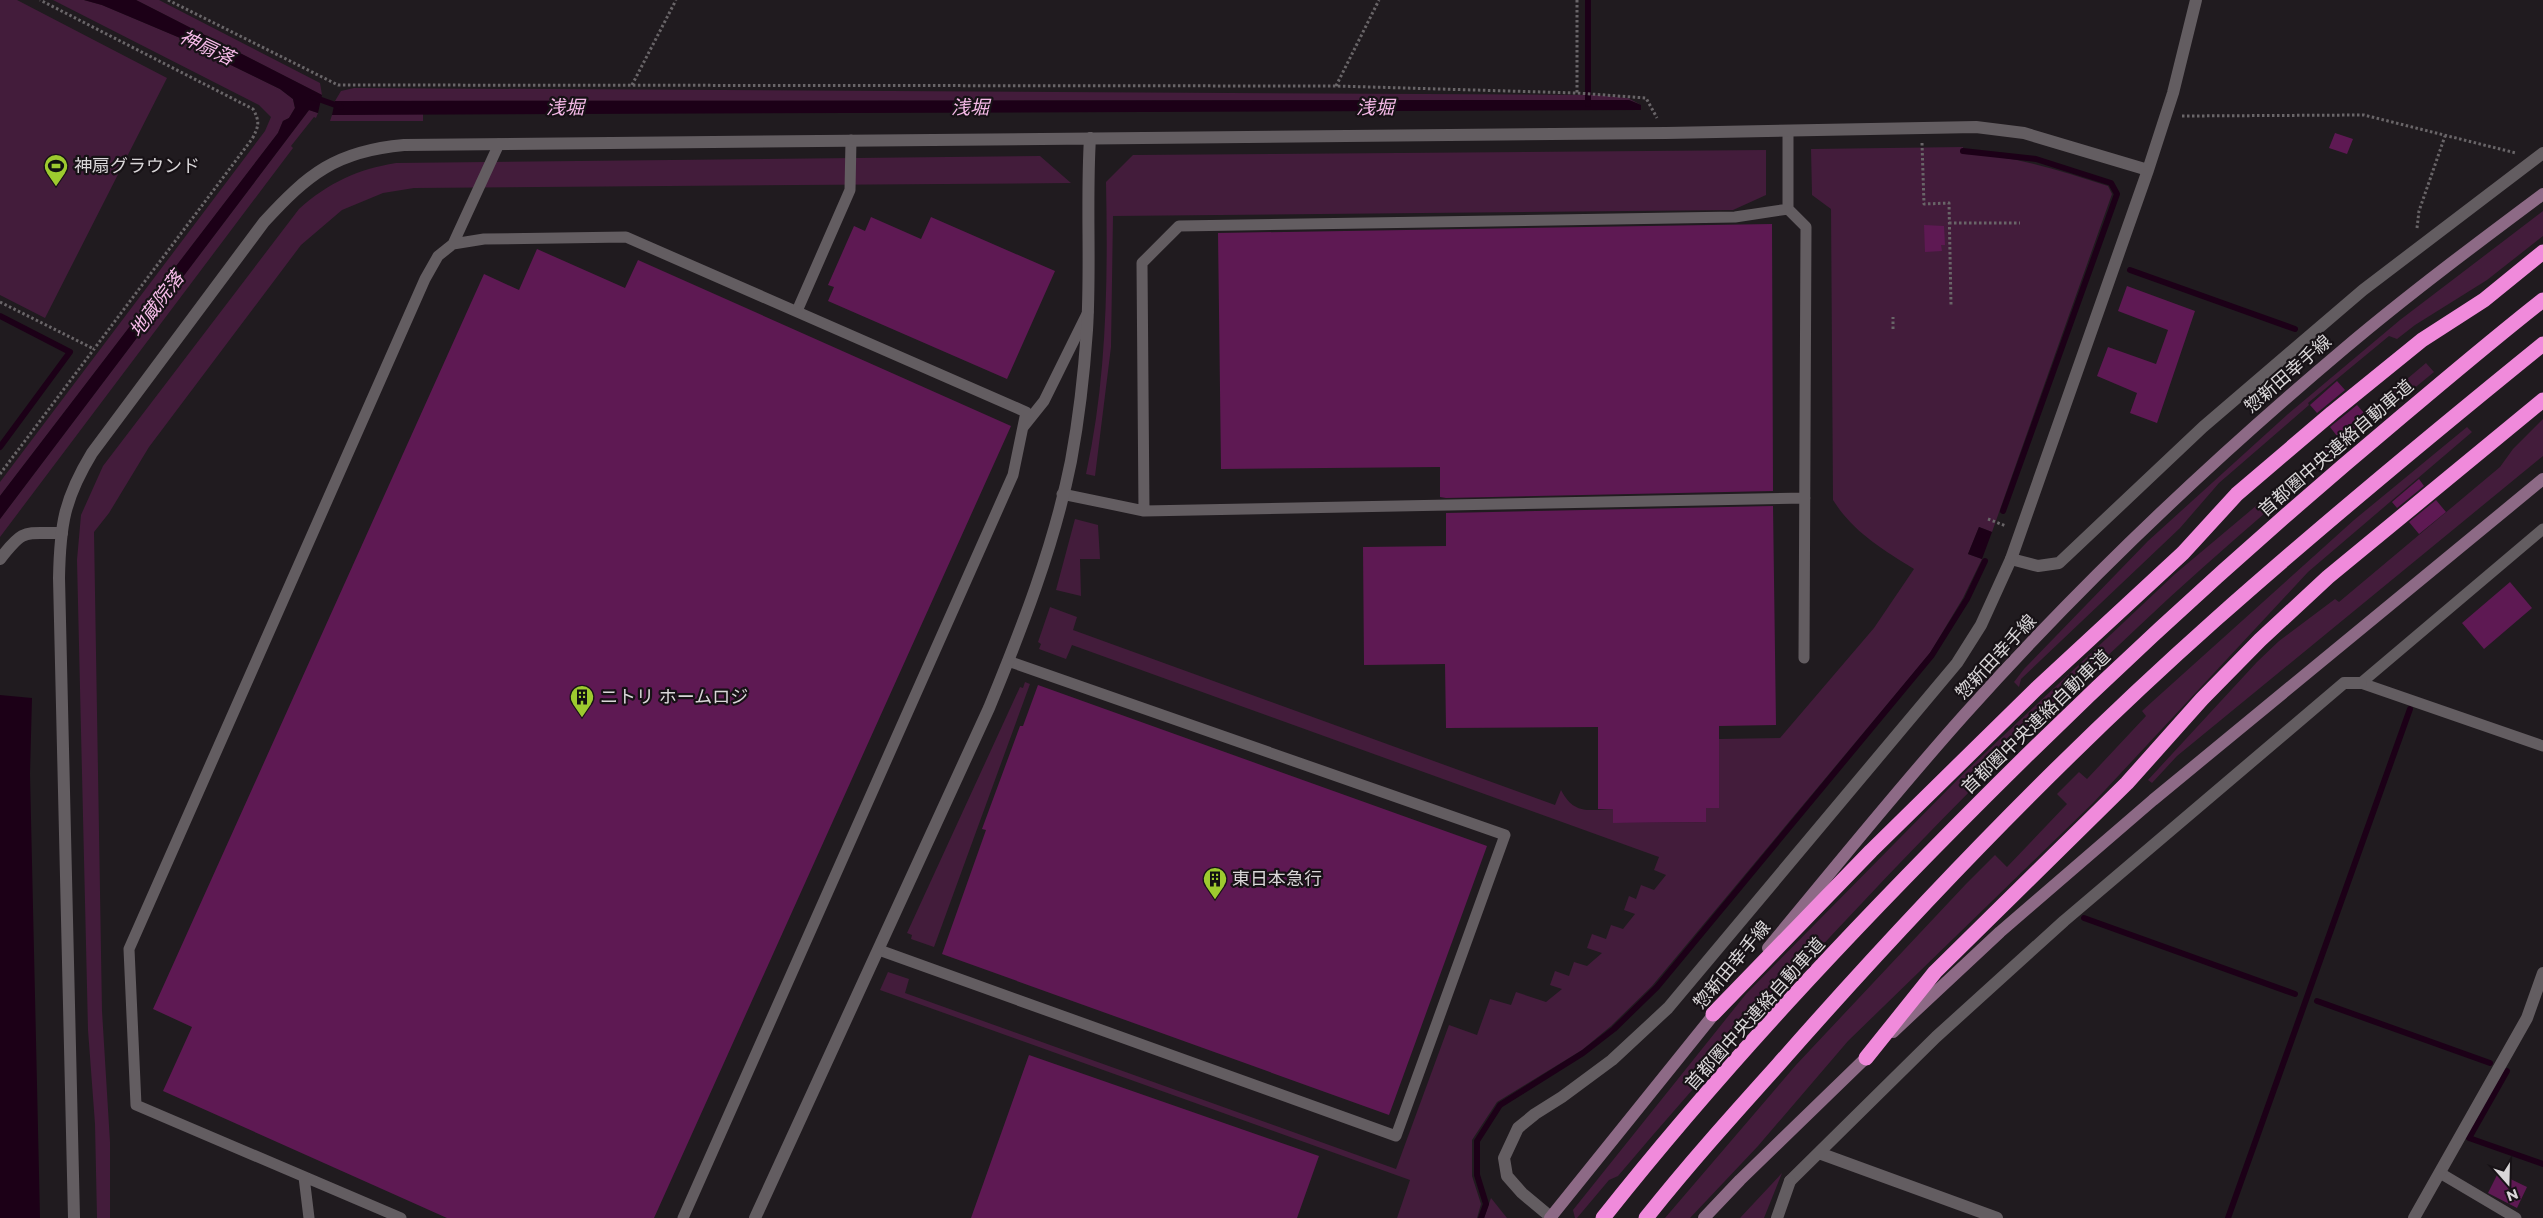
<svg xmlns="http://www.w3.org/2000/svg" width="2543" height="1218" font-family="Montserrat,'Noto Sans JP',sans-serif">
<rect width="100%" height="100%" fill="#201b1f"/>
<!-- green -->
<path fill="#431c3b" d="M0,0H17L167,78L45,318L0,295Z
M53,0H84L102,5L185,40L198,49L280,89L293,99L295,108L289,118L283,121L278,133L0,496V482L265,131L271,117L259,105Z
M136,0H159L320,83L322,95Z
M354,88L1595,95L1628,98L1641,105L1629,100L335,101L341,91Z
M309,110L318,113L316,118L314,117L291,146L293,148L0,537V519Z
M423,113V121H330L332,115Z
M1963,147L1964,154C2014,155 2061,171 2108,186L2112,194L1992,532L1979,527L1968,554L1982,559L1963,598L1930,653L1652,986L1611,1026L1582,1050L1497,1102L1472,1140V1176L1481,1204L1477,1218H1397L1410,1180L880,990L888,972L909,979L905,993L1396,1169L1449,1025L1477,1035L1490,999L1511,1005L1516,992L1546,1002L1562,989L1550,985L1555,971L1569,976L1574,962L1587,966L1602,953L1587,948L1592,934L1606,939L1611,925L1623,929L1635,914L1624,910L1629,896L1636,899L1641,885L1654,890L1666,875L1654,870L1659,857L1072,645L1066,659L1039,649L1041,644L1038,642L1050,607L1077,617L1073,630L1555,805L1561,790C1574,815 1588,810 1613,809V823L1706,822V808L1719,807V739L1780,738L1874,628L1914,569C1882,549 1853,532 1833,500L1831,209L1812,195L1811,149Z
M1766,150V195L1733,210L1113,216L1111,347L1095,476L1086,474C1107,378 1108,280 1106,182L1133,155Z
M1040,156L1071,183L414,188L383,193L342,210L301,245L149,447L109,513L94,532L102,1011L110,1142V1218H97L95,1124L88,1030L77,560L81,515L103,466L299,209C328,183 358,169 396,163Z
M2543,211V236L2487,280L2415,325L2397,339L2389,336L2308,403L2309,405L2219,483L2180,528L2021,679L2019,687L2014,682L2024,669L2148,541L2288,414L2400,320Z
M2426,363L2434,372C2333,455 2232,538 2137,628C1953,801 1781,984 1618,1176L1609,1180L1577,1218H1575L1573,1210L1746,994L1968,769L2175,574Z
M2543,419V456L2177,756L2152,783L2148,780L2257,662L2279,641L2335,599L2339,602L2500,467L2513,449Z
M2467,427L2472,432L2308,572L2093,803L1848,1041L1758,1146L1690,1218H1665L1796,1065L1966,884L1995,855L2007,867L2067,804L2057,794L2079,772L2087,779L2146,716L2142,711L2153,701L2354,520Z
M1075,519L1098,525L1100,559H1080L1081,596L1056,590Z
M1025,682L1030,684L934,947L911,939L912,935L907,933L1020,687L1023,688Z
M1782,1173L1764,1218H1740Z
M1491,1198L1507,1218H1484Z"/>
<!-- water -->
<path fill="#1c0017" d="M84,0H136L322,95L318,113L309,110L0,519V496L278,133L283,121L289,118L295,108L293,99L280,89L198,49L185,40L102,5Z
M1629,100L1641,105V110L332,115L335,101Z
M1979,527L1992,532L1982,559L1968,554Z
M0,695L32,698L30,774L40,1218H0Z"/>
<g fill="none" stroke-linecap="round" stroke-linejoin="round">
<!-- stream -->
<path stroke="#1c0017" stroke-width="6" d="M1588,0V104
M313,97L341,107
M1963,151L2036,159L2111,183L2117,194L2003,511
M2130,270L2295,329
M0,316L70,352L0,447
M2084,918L2295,994
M2317,1001L2490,1063
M2507,1071L2469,1138L2543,1164
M1481,1218L1486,1204L1477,1175V1141L1500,1105L1583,1053L1614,1029L1657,987L1932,655L1967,599L1985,561
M2228,1218L2410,709"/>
</g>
<!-- building -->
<path fill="#5e1953" d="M2335,133L2353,139L2347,154L2329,148Z
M871,217L921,239L931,217L1055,271L1007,379L828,301L834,287L828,285L854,226L865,231Z
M1772,224L1773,491L1446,498L1440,497V467L1221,469L1218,233Z
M1924,225L1944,226L1945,245H1941L1942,251L1925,252Z
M537,249L625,288L638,260L1011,426L654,1218H447L163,1091L192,1027L153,1009L484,274L519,290Z
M2127,286L2195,311L2157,423L2130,413L2137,393L2097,376L2108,347L2156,364L2168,330L2118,311Z
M2337,381L2345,390L2317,413L2310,405Z
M2357,405L2364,413L2337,436L2330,427Z
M2419,479L2424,486L2397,508L2392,502Z
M2436,500L2446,512L2419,534L2409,522Z
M1773,506L1776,725L1719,726V808H1706V822L1613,823V809H1598V727L1446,728L1445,664L1364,665L1363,547L1446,546V513Z
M2510,582L2532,608L2484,649L2462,623Z
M1038,685L1487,846L1389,1115L942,954L986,830L982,829L1020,726H1023Z
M1029,1055L1319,1156L1297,1218H971Z
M2498,1173L2527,1187L2517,1208L2488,1193Z"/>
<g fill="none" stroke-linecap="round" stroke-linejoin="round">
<!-- path -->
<path stroke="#696568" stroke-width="3" stroke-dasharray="2.5 2.5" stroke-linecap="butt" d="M168,0L338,85L1336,86L1577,93L1646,98L1657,118
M1577,0V93
M632,85L676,0
M1336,86L1379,0
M2182,116L2364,115L2516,153
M1922,143L1924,204L1949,203L1951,305
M1949,223H2020
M2417,228L2419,211L2445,136
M0,302L94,349
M1893,329V317
M0,474L252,139C259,126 260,122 253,109L40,0
M1988,519L2006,526"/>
<!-- service -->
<path stroke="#635d61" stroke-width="11" d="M1788,131V209L1806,227L1804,658
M453,244L484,239L626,237L1026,412L1013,475L683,1218
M797,311L850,190L851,140
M1024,426L1044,401L1088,312
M1062,494L1144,511L1805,498
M1144,511L1142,263L1179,226L1735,217L1788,209
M2361,683L2543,529
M2361,683L2543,746
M879,950L1396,1136L1505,835L1008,661
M2440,1173L2516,1218
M304,1177L309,1218
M401,1218L136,1105L129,949L425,279L438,256L453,244L499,144"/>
<!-- minor -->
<path stroke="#635d61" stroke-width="12" d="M0,559C25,527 24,534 62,533
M2011,559L2038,566L2059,563L2203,427L2363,290L2543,153
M1819,1153L1997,1218
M1790,1181L1936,1037L2064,921L2344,683H2361
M2414,1218L2527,1018L2543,973"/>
<!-- tertiary -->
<path stroke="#635d61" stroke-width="12" d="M74,1218L59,578C60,525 64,499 92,453L264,222C308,174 336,151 404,145L1666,133L1976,127L2024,133L2148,170
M755,1218L989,708C1022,628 1054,546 1071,461C1079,418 1084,374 1087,330C1091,266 1086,202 1090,138
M1552,1218L1522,1193L1507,1176L1504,1158L1518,1128L1535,1114L1562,1097L1612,1060L1668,1008L1957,663L1981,625L2011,559L2148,170L2173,93L2196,0
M1777,1218L1790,1181"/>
<!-- secondary -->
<path stroke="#8d6a86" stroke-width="12" d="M1768,948C1833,870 1897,790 1965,714C2082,583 2211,461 2345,348C2409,294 2476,244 2543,194
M1893,1032L2000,932L2153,800L2543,479
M1550,1218L1719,1008
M1704,1218L1740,1180L1873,1051"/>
<!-- motorway -->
<path stroke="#f08adb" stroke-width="15" d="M1713,1014L1871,851L2036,689L2183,553L2237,494L2332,413L2422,340L2484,300L2543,252
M1866,1058L1935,972L2127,783L2202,699L2260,640L2328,577L2543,400
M1603,1218C1720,1070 1851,931 1985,797C2116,666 2253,541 2395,422C2444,381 2492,340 2543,300
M1646,1218C1688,1165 1733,1115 1778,1065C1915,909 2060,758 2215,620C2322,525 2432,434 2543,344"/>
</g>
<!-- icons -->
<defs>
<g id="stadium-pin" transform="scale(1.25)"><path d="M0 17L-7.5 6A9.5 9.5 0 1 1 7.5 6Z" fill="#9dca2f" stroke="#171216"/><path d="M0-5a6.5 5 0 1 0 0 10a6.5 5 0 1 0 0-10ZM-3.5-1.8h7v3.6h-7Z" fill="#111"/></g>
<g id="building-pin" transform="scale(1.25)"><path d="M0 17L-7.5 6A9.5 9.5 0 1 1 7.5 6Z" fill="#9dca2f" stroke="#171216"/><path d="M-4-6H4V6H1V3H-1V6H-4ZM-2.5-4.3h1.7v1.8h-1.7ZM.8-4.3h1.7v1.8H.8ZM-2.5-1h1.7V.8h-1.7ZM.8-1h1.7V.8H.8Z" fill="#111"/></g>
</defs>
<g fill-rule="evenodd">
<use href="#stadium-pin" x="56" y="166"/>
<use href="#building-pin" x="582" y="697"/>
<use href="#building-pin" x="1215" y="879"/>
</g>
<g text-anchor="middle" stroke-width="4.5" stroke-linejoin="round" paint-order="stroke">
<!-- poi labels -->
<g font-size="18" fill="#d9d6d8" stroke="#171216" text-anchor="start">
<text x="74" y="172">神扇グラウンド</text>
<text x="600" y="703">ニトリ ホームロジ</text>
<text x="1232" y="885">東日本急行</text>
</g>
<!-- street labels -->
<g font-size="18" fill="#d9d6d8" stroke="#171216">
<text transform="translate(2288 374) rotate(-41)" y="6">惣新田幸手線</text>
<text transform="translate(2336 448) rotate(-41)" y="6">首都圏中央連絡自動車道</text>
<text transform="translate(1996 657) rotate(-47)" y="6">惣新田幸手線</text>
<text transform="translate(2036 722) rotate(-44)" y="6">首都圏中央連絡自動車道</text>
<text transform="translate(1732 965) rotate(-50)" y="6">惣新田幸手線</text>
<text transform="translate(1755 1014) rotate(-48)" y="6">首都圏中央連絡自動車道</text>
</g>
<!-- water labels -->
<g font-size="19" font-style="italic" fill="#f7bbe9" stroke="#171216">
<text transform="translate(207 47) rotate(25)" y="7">神扇落</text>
<text x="565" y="114">浅堀</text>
<text x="970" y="114">浅堀</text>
<text x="1375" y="114">浅堀</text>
<text transform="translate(156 304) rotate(-53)" y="7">地蔵院落</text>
</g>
</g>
<!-- north arrow -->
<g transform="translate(2508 1183) rotate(160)" stroke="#171216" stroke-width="4" paint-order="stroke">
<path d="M0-4L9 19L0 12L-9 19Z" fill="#d9d6d8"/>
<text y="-8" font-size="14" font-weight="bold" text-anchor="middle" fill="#d9d6d8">N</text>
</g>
</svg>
